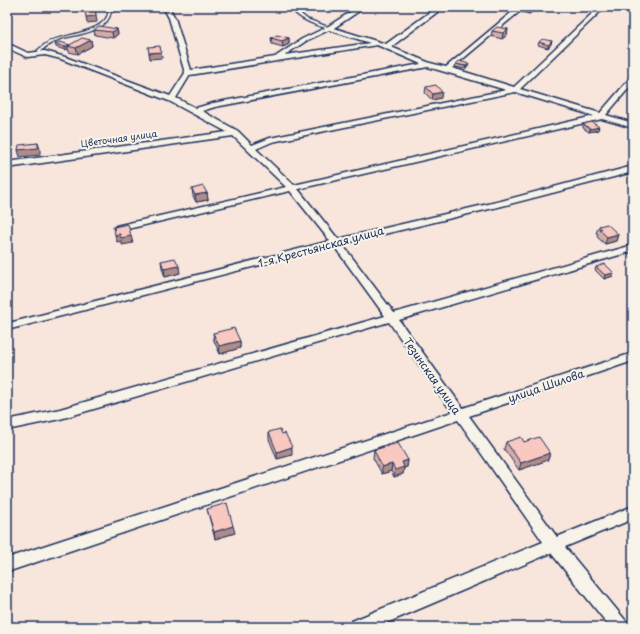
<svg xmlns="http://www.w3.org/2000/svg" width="640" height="634" font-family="'Playpen Sans',sans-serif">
<rect width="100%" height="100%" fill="#f8e6dc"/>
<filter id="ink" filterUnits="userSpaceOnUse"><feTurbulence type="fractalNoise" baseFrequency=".025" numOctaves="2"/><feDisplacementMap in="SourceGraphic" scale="8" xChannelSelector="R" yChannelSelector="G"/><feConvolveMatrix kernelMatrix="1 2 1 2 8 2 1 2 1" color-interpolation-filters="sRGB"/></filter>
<g filter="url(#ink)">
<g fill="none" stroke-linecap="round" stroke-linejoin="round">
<!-- lane casing -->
<g stroke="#1b2f5e" stroke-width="2.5">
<path id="lane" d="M108,7H110L111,10L118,7H122L111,12C107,33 77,34 60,39C53,42 47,45 41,51L46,52V54H44L37,51C41,47 45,44 50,41C65,34 113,32 108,7Z
M294,7H296V10L307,19L331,28L329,29C315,25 303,21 293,11Z"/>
</g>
<!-- street casing -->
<g stroke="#1b2f5e" stroke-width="3">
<path id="street" d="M163,7H169L175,18L191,70L275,57L302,39L327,27L358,7H365L334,28L386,44L437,7H444L391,47L430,63L446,67L518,7H525L452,68L514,87L599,7H605L520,89L600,113L631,77L633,76V83L606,115L633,123V128L602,119L298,189L338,239L501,201L633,166V172L502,206L342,244L394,313L633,245V251L399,320L463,408L633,353V361L469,416L557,537L633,506V519L565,547L626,621L628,627H610L551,553L377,627H350L352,621L543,542L458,420L7,572V558L452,412L389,322L60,419L7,430V420L60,409L385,316L334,246L7,330V324L9,323L330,241L290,191L119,231L116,230L114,228L116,226L286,187L233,136L7,168V162L227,132L169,101L61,59L45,55L27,57L7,48V43L28,53L45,51L65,57L170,96L185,73L169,18ZM329,30L370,43L285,55L306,41ZM377,45L421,64L213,103L196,108L176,98L190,75ZM428,67L506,90L270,138L252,145L238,131L202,111L215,107ZM515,92L594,116L294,185L256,149L272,142Z
M293,7H299L295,10Z"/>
</g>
<!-- secondary casing -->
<g stroke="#1b2f5e" stroke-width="3">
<path id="secondary" d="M609,7L633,8V14L610,9Z"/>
</g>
<!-- lane -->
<use href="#lane" fill="#f7f3e8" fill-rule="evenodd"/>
<!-- street -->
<use href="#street" fill="#f7f3e8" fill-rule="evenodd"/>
<!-- secondary -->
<use href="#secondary" fill="#f7f3e8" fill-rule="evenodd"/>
</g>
<!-- wall -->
<path fill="#d6aca6" stroke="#1b2f5e" d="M297,7H309L305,10L297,8Z
M522,9L532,12L529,14L521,12Z
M117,29L118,34L113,38L95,35L94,30Z
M508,29L507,35L502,39L491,36L492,31Z
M271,38H289V44L283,47L272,44Z
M91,40L92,46L78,54L69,52L68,49L65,50L56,47L55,44L70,45Z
M552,41L551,44L548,48L538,45L539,42Z
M456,64L468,67L465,69L455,67Z
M426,87L441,98L432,100L425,93Z
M583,124L598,130L589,132L583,128Z
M192,189L207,193L208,200L196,202L193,196Z
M599,226L618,234L616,241L605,244L597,237L598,234L596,233Z
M161,261L180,273L165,277L162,268Z
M596,267L613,276L604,279L595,270Z
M213,333L240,341V348L220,354L214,341Z
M269,432L292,455L277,459L269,439Z
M506,442H524L550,453L548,460L519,470L504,449Z
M374,450L408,460L407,467L404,468L403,474L394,477L391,471L382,474L373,458Z
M207,509L235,533L215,539Z"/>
<!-- shaded-wall -->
<path fill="#ae8c87" stroke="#1b2f5e" d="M85,7H95V10H85Z
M305,7H309L305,10Z
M95,9L97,22L87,23L86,17Z
M532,9V12L529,14V11Z
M117,29L118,34L113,38L112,32Z
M508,29L507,35L502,39L503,33Z
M289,38V44L283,47L282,41Z
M91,40L92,46L78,54L76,48Z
M552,41L551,44L548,48V45Z
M68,46V49L65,50V47Z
M161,52L162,58L150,59L149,53Z
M469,64L468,67L465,69L466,66Z
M442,92L441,98L432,100L433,94Z
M599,127L598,130L589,132L590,129Z
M38,143L40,149V155L20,157L18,150Z
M207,193L208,200L196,202L195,195Z
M120,234L131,236L133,243L122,245V241L117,242L115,235Z
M618,234L616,241L605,244L607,237Z
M179,266L180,273L165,277L164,269Z
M614,273L613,276L604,279L605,275Z
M240,341V348L220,354L219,346Z
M292,447V455L277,459V452Z
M550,453L548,460L519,470L521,463Z
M408,460L407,467L404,468L403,474L394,477L395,470L402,462Z
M392,464L391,471L382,474V467Z
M233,526L235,533L215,539L214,532Z"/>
<!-- building -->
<path fill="#f9c8c1" stroke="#1b2f5e" d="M525,7L532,9L529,11L522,9Z
M95,9L96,16L86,17L85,10Z
M99,26L117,29L112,32L94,30Z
M497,27L508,29L503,33L492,31Z
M277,35L289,38L282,41L271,38Z
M82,38L91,40L76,48L68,46Z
M542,39L552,41L548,45L539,42Z
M60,42L70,45L65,47L55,44Z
M160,46L161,52L149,53L148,47Z
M459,61L469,64L466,66L456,64Z
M436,85L442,92L433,94L426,87Z
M592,122L599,127L590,129L583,124Z
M38,143V148L18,150L19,145Z
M203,186L207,193L195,195L192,189Z
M128,224L131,236L121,238L120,234L115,235L114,227Z
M607,224L618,234L607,237L599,229H602L599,226Z
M175,258L179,266L164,269L161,261Z
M605,264L614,273L605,275L596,267Z
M234,328L240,341L219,346L213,333Z
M280,429L282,434L285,433L292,447L277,452L269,432Z
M521,437L524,442L539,437L550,453L521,463L506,442Z
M398,443L408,460L402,462L404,467L395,470L392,464L382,467L374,450Z
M227,503L233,526L214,532L207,509Z"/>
</g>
<g text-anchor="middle" stroke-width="4" stroke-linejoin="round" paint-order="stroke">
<!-- far-street labels -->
<g font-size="9" fill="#1b2f5e" stroke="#f7f3e8">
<text transform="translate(119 139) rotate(-8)" y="3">Цветочная улица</text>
</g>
<!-- street labels -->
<g font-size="11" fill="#1b2f5e" stroke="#f7f3e8">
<text transform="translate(321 247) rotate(-15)" y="4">1-я Крестьянская улица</text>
<text transform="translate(432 376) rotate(55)" y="4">Тезинская улица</text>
<text transform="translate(546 386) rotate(-19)" y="4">улица Шилова</text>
</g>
</g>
<!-- margin -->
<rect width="640" height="634" fill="none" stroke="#f7f3e8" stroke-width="24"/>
<rect x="12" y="12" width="616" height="610" fill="none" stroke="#1b2f5e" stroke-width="1.5" filter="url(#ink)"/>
</svg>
